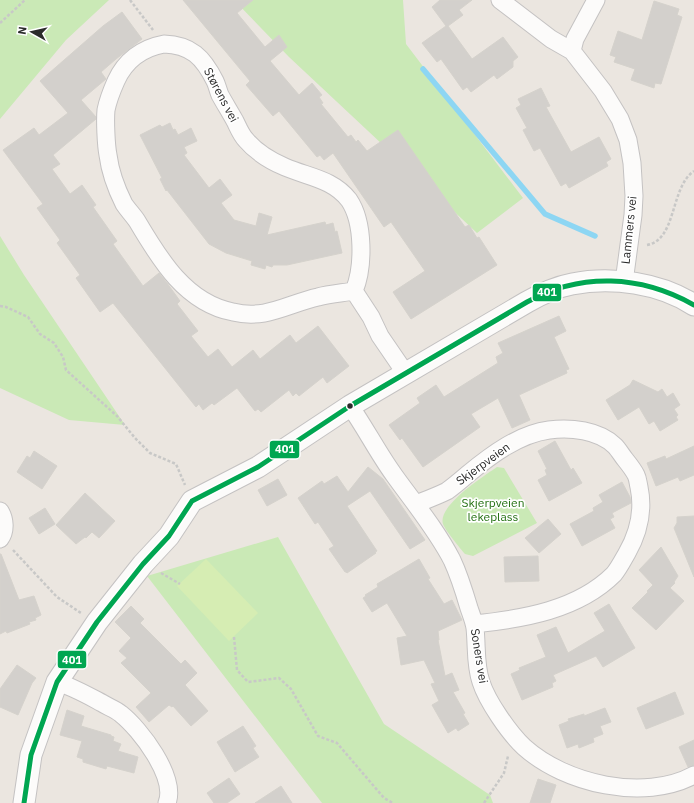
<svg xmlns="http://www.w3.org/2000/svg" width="694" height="803" font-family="'IBM Plex Sans',sans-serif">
<rect width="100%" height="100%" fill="#ebe6e0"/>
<!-- green -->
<path fill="#cae9b6" d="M0,0H109L66,40L0,119Z
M234,0H403L406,44L523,198L477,233L289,57Z
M0,236L24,275L125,425L69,420L0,388Z
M497,467L504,468L537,523L473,556L465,554C460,548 445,530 443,524C437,506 484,476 497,467Z
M278,537L384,724L490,795L493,803H322L147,576Z"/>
<!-- pitch -->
<path fill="#d6edb3" d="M206,559L258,613L229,641L177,586Z"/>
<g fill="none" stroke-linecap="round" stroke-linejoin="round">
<!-- stream -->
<path stroke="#8dd6f3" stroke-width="5.5" d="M423,69L545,214L595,236"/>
</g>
<!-- building -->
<path fill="#d3d0cc" stroke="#d5d2cc" d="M183,0H253L237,13L265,47L279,35L287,47L270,61L299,95L312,83L322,95L319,97L323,103L321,104L348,137L351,135L356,142L358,140L367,151L398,130L465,227L469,225L477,238L479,237L497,265L411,319L393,292L425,271L391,222L384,227L333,153L324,160L320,155L317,157L279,111L273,116L246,85L250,81Z
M440,0H472L459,10L463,15L448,26L472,59L503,37L518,57L513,61V67L497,79L494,75L471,92L467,87L463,90L441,59L437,62L422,43L446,26L432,7Z
M654,1L679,9L677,15L682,17L661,84L655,83L654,88L631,80L635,69L614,62L616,57L610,55L618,31L642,40Z
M122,12L142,39L116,59L101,72L106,79L81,100L96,117V119L53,155L60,164L52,169L70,194L82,185L96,205L93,207L117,241L113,244L143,286L159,273L167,283L180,301L177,304L198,331L191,336L208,357L218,349L232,367L253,350L260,359L290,335L296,343L318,326L349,366L327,383L323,377L299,396L296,393L293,396L289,390L261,412L258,409L255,411L237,388L214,405L212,403L203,410L199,404L196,407L113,303L100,312L76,278L80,275L57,243L60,240L37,208L43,204L3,150L34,128L39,135L68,113L40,81L103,26Z
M541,88L550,106L546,107L571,152L599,137L611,159L606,162L608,166L569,188L566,183L561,186L540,148L534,151L523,130L527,128L516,108L521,105L518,99Z
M170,123L173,130L175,129L178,135L191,128L197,141L184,147L187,153L184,155L209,188L220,179L232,195L221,203L234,220L256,226L259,213L272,217L267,235L325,222L326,225L333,223L335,232L337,231L342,253L287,265H273L272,267L266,265L265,269L251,265L252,261L226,253L209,244L167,190L166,191L160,179L162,178L140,135L160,125L162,127Z
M559,316L566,331L554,337L569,369L566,370L567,373L519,395L530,420L512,428L498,398L471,414L480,427L423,467L402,438L400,440L389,425L420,403L417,398L436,385L444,397L498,363L496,357L503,353L498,343Z
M633,380L658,392L662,389L667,397L673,393L680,405L674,409L678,415L676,417L678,420L660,431L654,421L649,424L639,407L618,420L606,400L630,385Z
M555,441L571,470L573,468L582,483L549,501L538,480L547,475L545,470L547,469L538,451Z
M694,446V475L680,481L678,477L656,486L647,463L665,456L666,459Z
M34,451L57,466L42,489L17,472L27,456L30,458Z
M368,467L383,479L425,540L410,549L370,491L347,506L377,551L375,552L376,553L347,573L346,572H345L329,549L334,546L318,522L315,524L298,498L322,481L324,484L337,476L348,492Z
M278,479L287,495L267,506L258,490Z
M622,482L630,497L631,503L612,513L614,517L610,519L615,528L582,546L570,524L594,511L593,508L603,502L599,495Z
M85,493L115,521L99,538L92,532L86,538L85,537L76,544L56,525Z
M45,508L55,524L39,534L29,518Z
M694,516V577L674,528L677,523V517Z
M548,519L561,534L539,553L525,538Z
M661,547L678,576L674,582L675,583L670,588L684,601L656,630L632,608L648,592L647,591L653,585L639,570Z
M0,554H1L19,600L34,596L41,615L35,618L36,620L29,622L30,624L7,633L6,631L0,634Z
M538,556L539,581L505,582L504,557Z
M419,559L430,578L428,579L444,604L452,600L462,620L438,631L439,640H438L445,676L452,673L459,690L453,692L465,713L463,714L469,724L458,731L456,728L448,733L432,705L439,701L431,684L435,683L424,660L401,665L397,638L407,636L387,603L372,612L363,598L366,596L365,595L378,587L377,584Z
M609,604L635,648L603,667L596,656L553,675L556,681L552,683L553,687L522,700L511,674L520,670L519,668L546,657L537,635L556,627L568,653L605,631L594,613Z
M131,606L144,619L140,623L181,664L185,660L197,673L185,685L208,711L191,726L173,706L172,707L169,705L149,722L136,707L151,693L121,663L127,658L119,651L131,638L115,622Z
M17,665L36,678L32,683L18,715L0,707V689Z
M675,692L684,714L646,729L637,708Z
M605,708L611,722L600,726L603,734L593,738L594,742L579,748L578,744L567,748L559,725L569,721L568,719L584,714V716Z
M67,710L84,716L81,726L111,735V736L114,737L113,741L121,744L118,751L138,757L134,773L107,766L106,769L83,762V759L77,757L82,741L60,735Z
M243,726L256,746L253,748L259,757L235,772L217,742Z
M694,740V765L688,767L679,747Z
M229,778L240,794L227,803H214L207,793Z
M538,779L556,785L550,803H530Z
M281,786L292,803H255Z"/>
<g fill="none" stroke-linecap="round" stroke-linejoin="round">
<!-- minor casing -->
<g stroke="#c4c2c2" stroke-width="19">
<path id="minor" d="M500,0L551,39L572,51L603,91L620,119L628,140L632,163L634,196L633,215L624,282
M164,44C191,45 203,57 215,81C217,85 218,90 220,95C225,104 230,112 235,121C238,127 241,135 246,140C256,152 271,161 285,167C308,177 333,179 349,200C364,222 364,267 354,291C342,293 329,294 318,297C287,304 266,320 233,312C186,303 160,260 137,221C133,215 128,210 124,204C117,190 110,171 108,155C106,145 105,120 106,110C108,100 112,90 116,81C125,61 142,48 164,44Z
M572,51L575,39L596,0
M354,291L371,317L380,336L406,374
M350,406C366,429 378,453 394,475C414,503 436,529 452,560C459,575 464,591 469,608C471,614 474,621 475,628C477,646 475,665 481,682C487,701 509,733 524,747C565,784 644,802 694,775
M416,504C426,500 437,496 447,491C454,486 461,480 468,474C491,455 519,434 549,430C570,427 599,430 615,446C618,449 621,454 624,458C628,463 633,469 636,475C638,479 638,483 639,487C644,511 639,532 627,553C623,560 619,568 614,574C578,610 523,619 474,624
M0,511C5,519 6,531 0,539
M57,682C73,687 87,695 102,703C108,707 115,709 121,714C140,729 177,777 167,803"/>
</g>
<!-- tertiary casing -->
<g stroke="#c4c2c2" stroke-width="23">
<path id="tertiary" d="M24,803L31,755L57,682L97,622L143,564L169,536L192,501L258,467L350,406L527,302C541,294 556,287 572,284C612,276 660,283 694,305"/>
</g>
<!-- path -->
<path stroke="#c8c8c7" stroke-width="2.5" stroke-dasharray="3 2" stroke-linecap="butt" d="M130,0L153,30
M0,23L25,0
M647,245C677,240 670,187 694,171
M0,306L6,307L28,317L40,334L54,343L63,357L66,370L117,416L135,438L150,453L176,464L185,485
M13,550L57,597L81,613
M161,573L180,584
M234,637L237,670L248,682L279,678L291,689L318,736L337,743L384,798L393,803
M484,803L504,773L508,756"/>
<!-- minor -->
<use href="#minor" stroke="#fcfbfa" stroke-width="17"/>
<!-- tertiary -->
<use href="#tertiary" stroke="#fcfbfa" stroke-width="21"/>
<!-- bus-1 casing -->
<g stroke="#fff" stroke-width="8">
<path id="bus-1" d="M24,803L31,755L57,682L97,622L143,564L169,536L192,501L258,467L350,406L527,302C581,272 641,275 694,305"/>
</g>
<!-- bus-1 -->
<use href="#bus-1" stroke="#00a651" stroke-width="5"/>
</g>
<!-- markers -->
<circle fill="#2b2b2b" stroke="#fff" stroke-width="1.5" cx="350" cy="406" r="3.5"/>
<g text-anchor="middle" stroke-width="3.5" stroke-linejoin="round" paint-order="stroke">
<!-- street labels -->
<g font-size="12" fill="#2b2b2b" stroke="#fff">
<text transform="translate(221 95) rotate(62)" y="4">Størens vei</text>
<text transform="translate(629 230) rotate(-84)" y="4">Lammers vei</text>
<text transform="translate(483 464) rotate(-36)" y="4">Skjerpveien</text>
<text transform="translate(479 656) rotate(81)" y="4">Soners vei</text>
</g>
<!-- park labels -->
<g font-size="12" fill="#247113" stroke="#fff">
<text x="493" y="507">Skjerpveien<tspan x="493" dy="14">lekeplass</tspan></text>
</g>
</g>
<g stroke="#fff" stroke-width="1.5">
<rect x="532" y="283" width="30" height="19" rx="4" fill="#00a651"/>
<rect x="269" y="440" width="31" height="19" rx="4" fill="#00a651"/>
<rect x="57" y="650" width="30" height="19" rx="4" fill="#00a651"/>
</g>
<g font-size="11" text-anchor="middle" font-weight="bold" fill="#fff">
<text x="547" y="296">401</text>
<text x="285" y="453">401</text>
<text x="72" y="664">401</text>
</g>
<!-- north arrow -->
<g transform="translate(32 32) rotate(278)" stroke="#ffffff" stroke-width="3" paint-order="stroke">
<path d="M0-3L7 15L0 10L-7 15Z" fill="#2b2b2b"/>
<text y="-6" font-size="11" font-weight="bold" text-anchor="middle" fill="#2b2b2b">N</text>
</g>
</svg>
